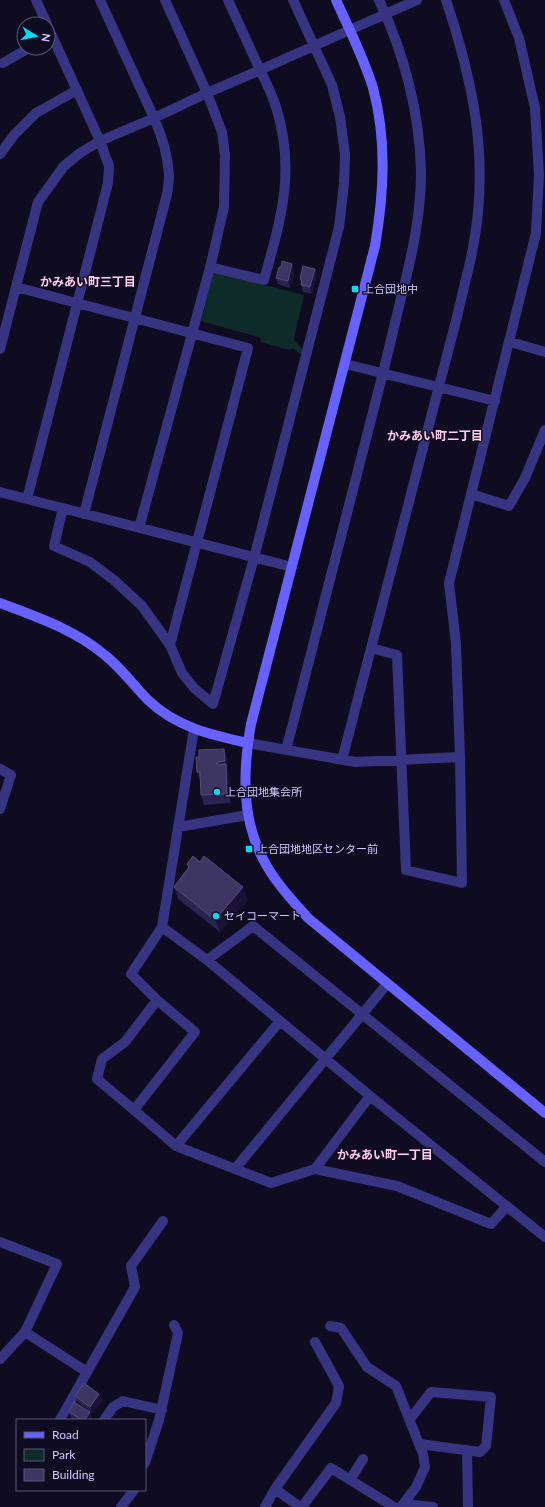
<svg xmlns="http://www.w3.org/2000/svg" width="545" height="1507" font-family="Lato,'Noto Sans JP',sans-serif">
<rect width="100%" height="100%" fill="#0f0b20"/>
<!-- green -->
<path fill="#0e2a29" d="M214,272L304,295L295,334L294,340L304,351L302,355L292,348L290,350L260,342L261,338L201,321Z"/>
<g fill="none" stroke-linecap="round" stroke-linejoin="round">
<!-- street -->
<path stroke="#373482" stroke-width="10" d="M36,0L47,24
M165,0L207,93L260,70L228,0
M48,27L100,141L154,118L100,0
M3,63L29,48
M0,154L14,135L36,113L77,90
M210,267L264,280C281,219 296,170 276,107C272,94 266,82 260,70L417,0
M16,287L38,202L64,166L80,153L100,141L109,166L108,183L27,499
M510,342L545,352
M0,349L16,287L248,348L170,645L182,673L194,688L213,704L254,558L339,227L344,184L345,154L340,117L332,85L293,0
M345,364L495,401
M0,492L292,567
M471,494L509,506L525,478L545,430
M63,508L54,546L90,562L115,581L142,606L170,645
M84,514L167,194C168,188 169,182 169,176C168,156 162,136 154,118L207,93L222,132L225,155L224,207L211,264L139,528
M371,648L397,655L406,870L462,883L460,757L456,644L449,583L536,233L539,175L535,108L519,38L504,0
M194,729L162,927L207,960L370,1096L545,1237
M248,743L355,762L460,757
M286,750C316,635 345,520 375,404C384,370 392,336 400,302C411,260 421,217 421,172C420,114 404,53 379,0
M342,760L458,313C463,289 470,266 474,242C489,157 473,81 446,0
M0,769L11,775L0,809
M178,827L248,815
M162,927L131,974L157,1000L195,1032L134,1110L176,1146L271,1183L315,1169L397,1186L491,1224L507,1206
M207,960L253,926L545,1162
M134,1110L97,1079L102,1059L125,1042L157,1000
M176,1146L280,1021
M235,1169L387,984
M315,1169L370,1096
M0,1242L57,1264L25,1332L0,1359
M330,1326L341,1328L367,1367L396,1386L423,1454L425,1467L416,1487L401,1507
M25,1332L87,1372
M410,1419L431,1392L491,1397L486,1446L480,1452L420,1444
M60,1420L135,1287L131,1266L163,1221
M104,1420L113,1407L123,1401L162,1410
M467,1450L468,1507
M145,1463L159,1420L178,1333L174,1325
M350,1480L363,1459
M275,1489L300,1507
M403,1504L433,1507
M121,1507L134,1490
M265,1507L275,1489L336,1403L339,1386L315,1342
M302,1507L331,1468L394,1507"/>
<!-- secondary -->
<path stroke="#6661ff" stroke-width="10" d="M336,0C349,29 364,58 373,88C387,140 384,193 375,246L251,724C243,770 241,817 263,859C274,881 292,900 308,918L545,1113
M0,603C37,617 76,630 106,656C122,669 134,686 148,700C176,727 211,735 248,743"/>
</g>
<!-- wall -->
<path fill="#2b234f" d="M292,264L295,270L290,288L278,284L276,278L281,267Z
M315,269L317,275L312,294L303,292L300,279Z
M196,757L228,758V771L229,774L231,803L204,805L201,795L200,781L197,772Z
M187,864L248,900L220,932L178,899L174,887L189,867Z
M99,1394L102,1401L93,1413L77,1402L75,1396Z
M69,1412H90L92,1418L91,1420H74L71,1418Z"/>
<!-- shaded-wall -->
<path fill="#191234" d="M292,264L295,270L290,288L288,281Z
M315,269L317,275L312,294L310,287Z
M224,749L228,758V771L225,761Z
M226,764L229,774L231,803L227,794Z
M243,887L248,900L220,932L215,920Z
M99,1394L102,1401L93,1413L90,1407Z
M90,1412L92,1418L91,1420H85Z"/>
<!-- building -->
<path fill="#3d3562" stroke="#544c7b" d="M282,261L292,264L288,281L276,278L279,267H281Z
M303,266L315,269L310,287L301,285L302,280L300,279Z
M224,749L225,761L217,762V765L226,764L227,794L201,795L200,772H197L196,757H199V750Z
M193,856L200,862L204,856L243,887L215,920L174,887L189,867L187,864Z
M84,1383L99,1394L90,1407L75,1396Z
M74,1402L90,1412L85,1420H82L69,1412Z"/>
<!-- markers -->
<g fill="#00dcf5" stroke="#0f0b20" stroke-width="1.5">
<rect x="351" y="285" width="8" height="8" rx="2"/>
<circle cx="217" cy="792" r="4"/>
<rect x="245" y="845" width="8" height="8" rx="2"/>
<circle cx="216" cy="916" r="4"/>
</g>
<g text-anchor="middle" stroke-width="3" stroke-linejoin="round" paint-order="stroke">
<!-- poi labels -->
<g font-size="11" fill="#d1caff" stroke="#0f0b20" text-anchor="start">
<text x="363" y="293">上合団地中</text>
<text x="225" y="796">上合団地集会所</text>
<text x="257" y="853">上合団地地区センター前</text>
<text x="224" y="920">セイコーマート</text>
</g>
<!-- neighbourhood labels -->
<g font-size="12" font-weight="bold" fill="#ffccec" stroke="#0f0b20">
<text x="88" y="286">かみあい町三丁目</text>
<text x="435" y="440">かみあい町二丁目</text>
<text x="385" y="1159">かみあい町一丁目</text>
</g>
</g>
<!-- legend -->
<rect x="16" y="1419" width="130" height="72" fill="#0f0b20" stroke="#5d5779"/>
<rect x="24" y="1432" width="20" height="6" fill="#6661ff" stroke="#5d5779"/>
<text x="52" y="1439" font-size="12" fill="#d1caff">Road</text>
<rect x="24" y="1449" width="20" height="12" fill="#0e2a29" stroke="#5d5779"/>
<text x="52" y="1459" font-size="12" fill="#d1caff">Park</text>
<rect x="24" y="1469" width="20" height="12" fill="#3d3562" stroke="#5d5779"/>
<text x="52" y="1479" font-size="12" fill="#d1caff">Building</text>
<!-- north arrow -->
<g transform="translate(36 36) rotate(100)"><circle r="19" fill="#0f0b20" stroke="#5d5779"/>
<path d="M0-3L7 15L0 10L-7 15Z" fill="#00dcf5"/>
<text y="-6" font-size="11" font-weight="bold" text-anchor="middle" fill="#d1caff">N</text>
</g>
</svg>
